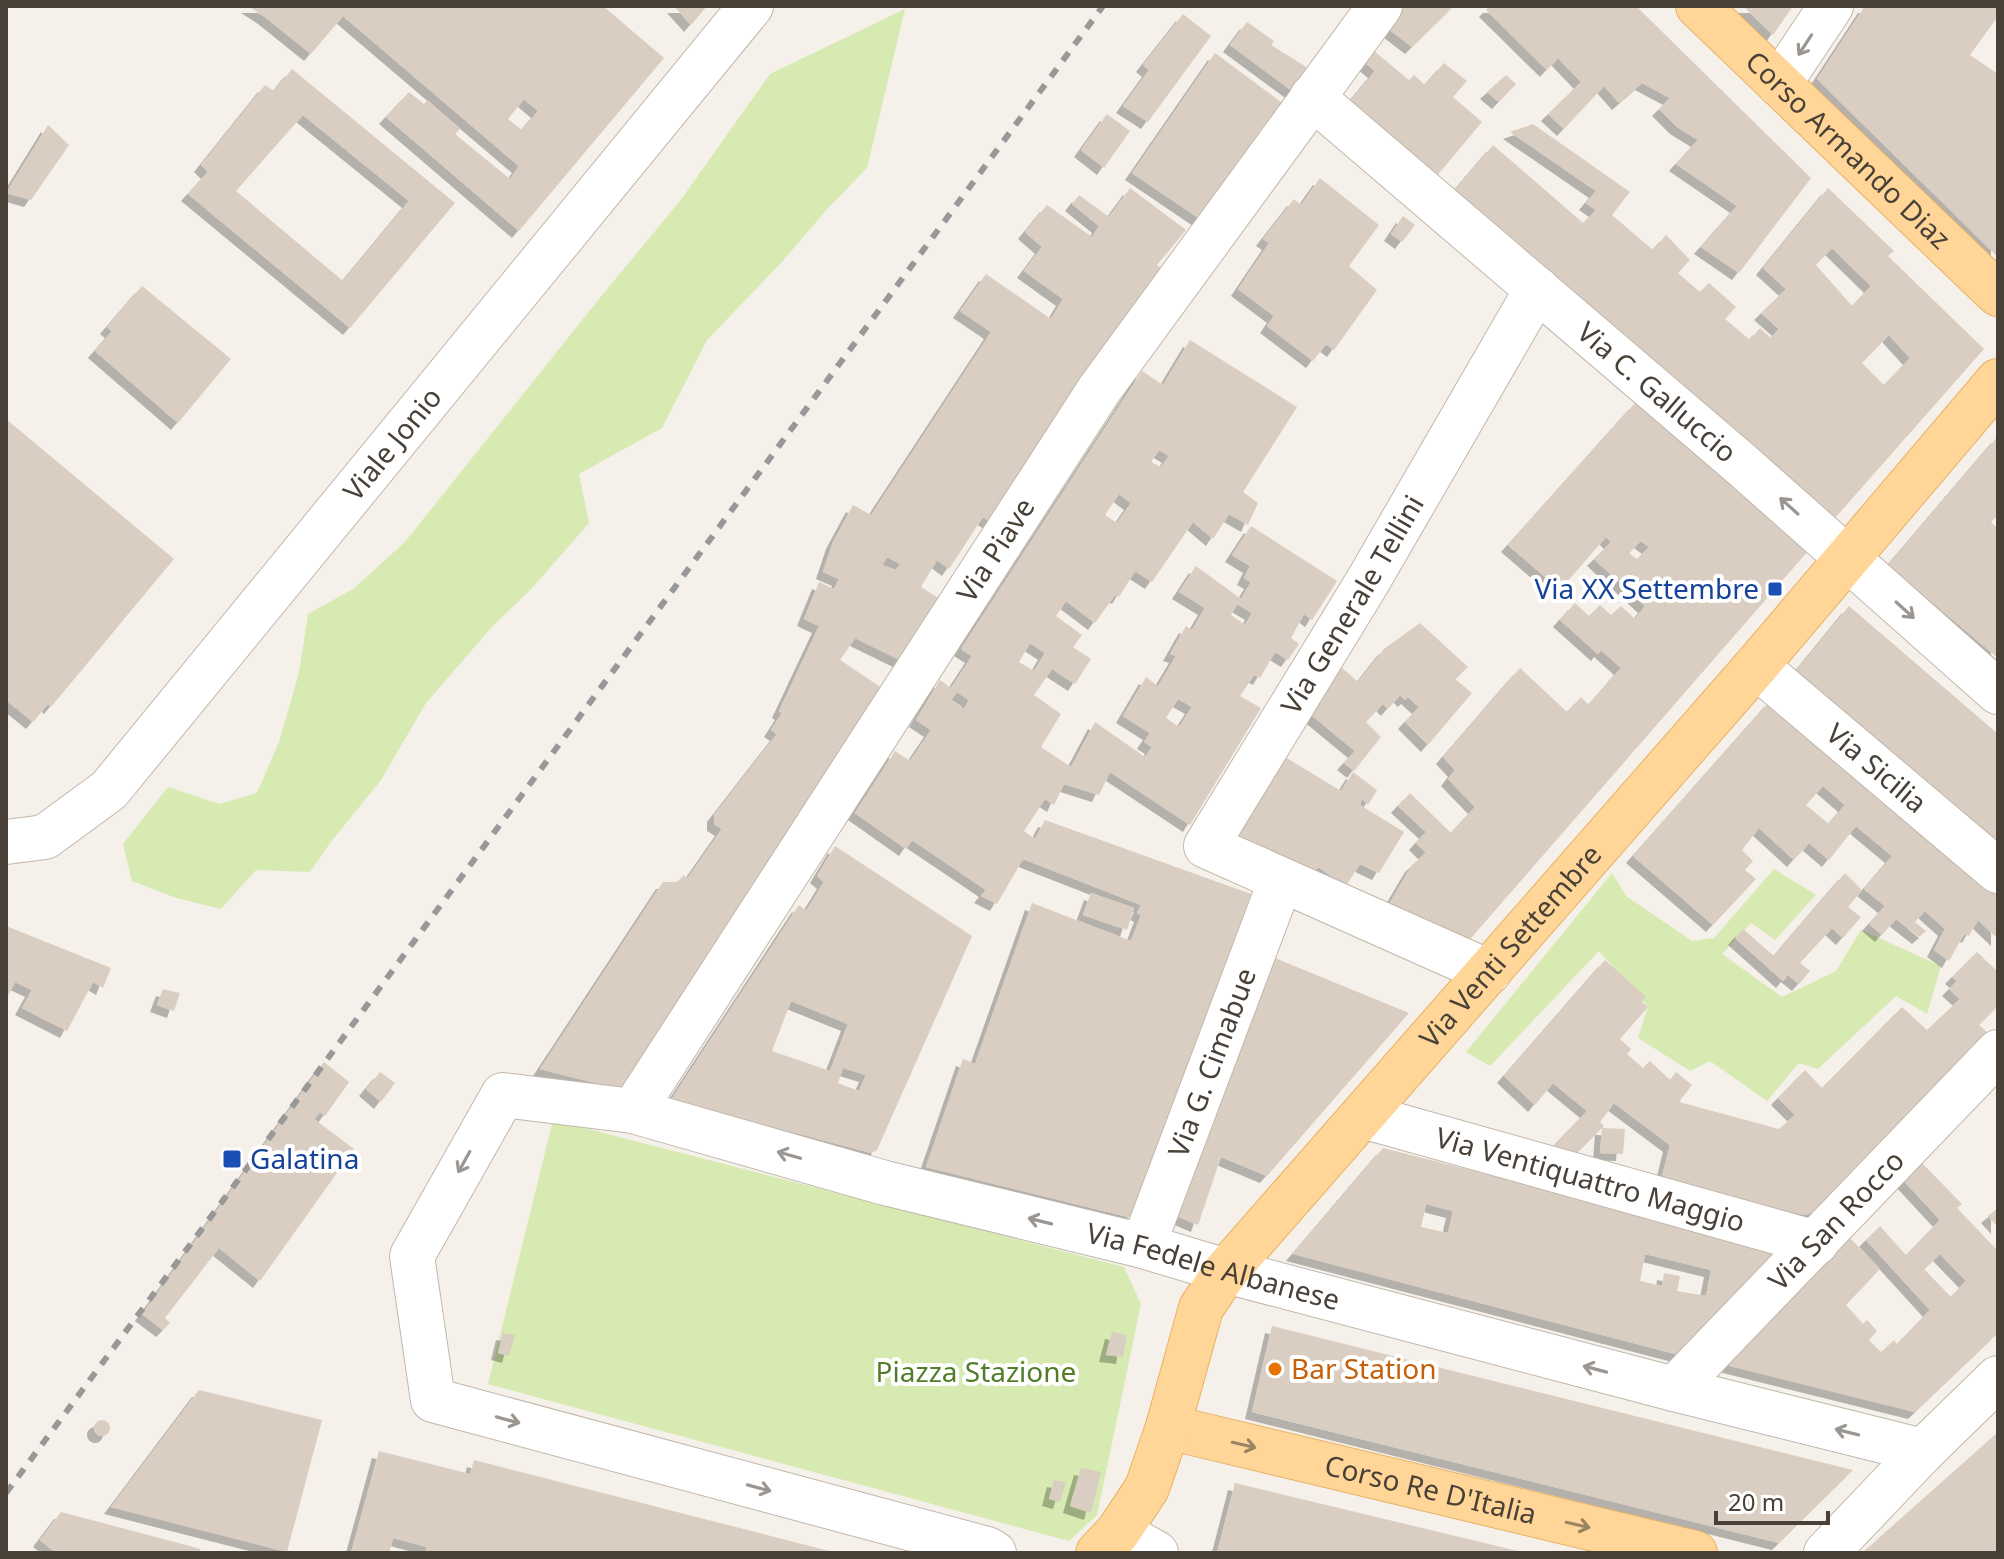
<svg xmlns="http://www.w3.org/2000/svg" width="2004" height="1559" font-family="'Noto Sans',sans-serif">
<defs>
<filter id="shadow"><feDropShadow dx="-7" dy="7" stdDeviation="0" flood-color="#0004"/></filter>
</defs>
<rect width="100%" height="100%" fill="#f5f0e9"/>
<!-- green -->
<path fill="#d7eab1" d="M905,9L867,168L829,207L780,264L707,340L662,428L579,474L589,523L533,587L491,628L426,703L381,780L330,843L310,872L256,870L221,909L176,898L132,881L123,844L168,787L219,804L257,793L279,742L299,673L308,614L353,589L405,542L603,294L680,201L770,74Z
M1774,869L1816,895L1775,940L1751,923L1722,954L1782,997L1836,971L1861,930L1941,966L1927,1014L1896,996L1818,1069L1799,1063L1767,1101L1710,1061L1690,1071L1638,1038L1648,1007L1599,951L1490,1066L1466,1052L1612,873L1626,896L1692,941L1714,938Z
M553,1120L1124,1267L1141,1304L1097,1515L1069,1541L488,1384Z"/>
<!-- building -->
<path fill="#dacdc1" fill-rule="evenodd" filter="url(#shadow)" d="M248,6H603L664,58L519,231L386,117L409,92L424,104L427,100L460,129L455,134L510,179L519,166L343,16L311,54L265,17ZM524,99L538,111L522,130L508,119Z
M674,6H707L691,25Z
M1402,6H1454L1412,47L1386,27Z
M1490,6H1636L1811,178L1739,273L1701,247L1737,206L1676,164L1698,140L1677,127L1659,109L1670,98L1642,83L1619,103L1604,86L1564,129L1548,114L1581,82L1558,58L1547,70L1486,10Z
M1743,6H1793L1773,35Z
M1865,6H1998V16L1970,55L1998,74V257L1817,79Z
M1183,14L1211,36L1148,122L1123,106L1149,70L1143,65Z
M1247,22L1274,41L1271,45L1311,70L1295,93L1230,45Z
M1368,46L1409,80L1414,75L1425,85L1444,63L1467,81L1453,97L1482,122L1435,178L1347,105L1375,71L1359,58Z
M1215,53L1285,105L1203,221L1132,173Z
M292,69L455,203L350,328L188,194L208,172L201,165L265,85L274,91ZM303,115L409,201L343,281L236,191Z
M1506,75L1516,84L1499,102L1487,92Z
M1107,114L1130,131L1104,168L1081,150Z
M1533,124L1630,192L1612,215L1653,250L1666,235L1690,260L1678,273L1700,292L1709,283L1736,307L1725,319L1750,340L1760,328L1771,338L1779,329L1761,313L1786,289L1763,268L1828,188L1894,251L1888,256L1984,349L1835,518L1454,191L1493,145L1583,223L1596,210L1586,203L1596,191L1510,132ZM1832,248L1871,286L1852,306L1816,265ZM1889,335L1910,358L1884,385L1862,363Z
M48,125L69,145L31,200L6,193Z
M1320,178L1379,225L1349,266L1377,290L1334,350L1326,344L1313,361L1267,326L1274,316L1238,289L1269,243L1263,239L1294,199L1301,205Z
M1130,188L1186,230L1157,265L1169,273L997,526L983,517L949,569L937,560L921,587L946,603L906,663L855,638L840,660L885,690L630,1092L540,1069L663,882H677L684,875L687,879L722,829L714,824V815L777,734L771,730L782,713L779,711L819,626L804,619L819,582L834,589L839,579L823,572L833,542L853,505L871,515L991,332L960,311L986,274L1051,319L1063,299L1024,271L1042,247L1025,232L1047,205L1092,237L1099,226L1072,204L1079,195L1109,217ZM887,557L900,564L896,570L882,565Z
M1403,216L1415,225L1402,242L1391,234Z
M142,286L231,359L178,423L95,351L112,331L107,327Z
M1190,340L1297,407L1243,492L1258,503L1248,525L1229,514L1213,539L1193,522L1152,582L1135,571L1119,597L1115,595L1095,623L1066,601L1056,616L1082,635L1073,647L1091,659L1075,684L1052,669L1034,695L1061,714L1041,747L1071,767L1095,722L1145,757L1152,747L1144,742L1150,733L1123,716L1146,677L1158,686L1176,656L1170,654L1186,626L1192,630L1205,608L1179,592L1196,566L1241,599L1251,582L1244,578L1250,566L1232,555L1251,526L1337,581L1312,620L1304,614L1291,638L1299,644L1288,660L1275,652L1260,678L1254,675L1240,696L1261,708L1190,825L1110,772L1099,795L1064,784L1054,805L1045,799L1024,831L1035,839L1045,820L1251,894L1132,1218L926,1167L963,1059L975,1064L1032,903L1131,941L1141,915L1137,913L1141,905L1023,859L997,904L981,896L986,890L912,840L906,849L855,813L895,751L910,761L931,730L916,720L940,680L951,688L972,656L961,649L1142,371L1163,385ZM1159,450L1169,456L1161,467L1151,462ZM1119,494L1131,503L1117,523L1105,515ZM1237,604L1252,613L1245,625L1231,615ZM1030,643L1045,653L1034,671L1019,662ZM957,692L969,700L964,709L951,700ZM1178,699L1192,707L1179,727L1166,718Z
M1636,402L1809,550L1465,945L1386,909L1412,865L1426,853L1416,843L1426,832L1398,806L1410,793L1451,833L1475,807L1448,779L1455,770L1443,757L1520,668L1567,712L1581,697L1589,705L1621,668L1601,650L1598,654L1560,620L1575,603L1589,616L1600,605L1611,615L1621,606L1635,619L1645,606L1594,559L1611,542L1606,537L1560,590L1508,545ZM1641,541L1649,547L1637,559L1629,553Z
M6,419L174,559L51,707L48,704L33,722L6,700Z
M1998,436V515L1991,522L1998,529V549L1996,551L1998,553V658L1888,565Z
M1849,606L1998,734V842L1797,670Z
M1420,623L1468,667L1455,679L1472,693L1428,745L1405,722L1419,707L1408,697L1405,700L1400,695L1388,709L1383,704L1366,722L1381,737L1354,771L1344,763L1355,751L1304,709L1340,666L1358,682L1384,649Z
M1771,700L1998,896V939L1978,920L1969,936L1964,934L1949,961L1934,950L1945,929L1925,911L1915,922L1926,931L1919,937L1896,919L1882,935L1869,924L1885,906L1864,889L1892,856L1856,826L1829,860L1809,843L1794,860L1759,828L1742,850L1753,861L1745,870L1756,879L1713,925L1633,856ZM1823,786L1845,805L1829,824L1806,805Z
M1285,757L1341,791L1353,772L1377,790L1368,805L1362,799L1360,805L1404,832L1379,873L1360,864L1346,886L1318,867L1312,879L1235,839Z
M835,846L972,936L877,1150L871,1153L671,1100L799,905L806,911L824,882L817,876ZM791,1001L848,1024L830,1071L772,1051ZM843,1068L866,1075L859,1091L838,1083Z
M1845,873L1862,890L1848,907L1861,917L1843,938L1832,928L1800,963L1810,971L1799,984L1788,975L1783,981L1735,938L1743,929L1774,956Z
M1091,893L1134,908L1127,930L1083,915Z
M6,926L111,968L103,988L93,982L67,1031L22,1008L32,990L15,982L6,1000Z
M1977,952L1998,972V1006L1979,1025L1989,1034L1816,1211L1805,1215L1661,1181L1670,1145L1614,1103L1600,1122L1604,1126L1571,1159L1547,1152L1587,1111L1553,1083L1535,1105L1504,1076L1605,960L1646,997L1642,1002L1648,1007L1620,1039L1631,1049L1627,1054L1643,1068L1650,1061L1670,1080L1676,1072L1692,1085L1679,1102L1779,1129L1795,1115L1778,1098L1805,1070L1822,1088L1902,1007L1927,1030L1960,999L1949,989L1957,981L1952,977Z
M1265,954L1409,1013L1267,1176L1221,1157L1198,1225L1172,1214Z
M163,989L180,993L174,1011L157,1005Z
M324,1062L349,1082L325,1116L320,1112L314,1119L354,1149L260,1281L219,1248L165,1318L170,1323L163,1330L142,1314Z
M380,1072L395,1083L381,1102L366,1089Z
M1602,1128L1625,1129L1623,1154L1600,1153Z
M1383,1148L1782,1249L1679,1355L1293,1254ZM1426,1204L1453,1211L1448,1233L1421,1227ZM1645,1254L1711,1270L1706,1296L1677,1291L1680,1276L1664,1273L1662,1286L1640,1281Z
M1920,1161L1962,1204L1957,1208L1998,1251V1333L1915,1412L1726,1365L1849,1237L1880,1269L1846,1305L1863,1324L1867,1320L1877,1331L1869,1340L1881,1352L1894,1340L1897,1344L1930,1310L1866,1240L1880,1226L1906,1255L1940,1220L1903,1180ZM1940,1254L1966,1281L1951,1297L1924,1269Z
M1998,1208V1227L1988,1216Z
M1272,1326L1853,1470L1779,1543L1252,1412Z
M1112,1332L1127,1335L1123,1357L1106,1355Z
M503,1333L515,1335L509,1356L498,1353Z
M199,1390L322,1420L287,1552L111,1507Z
M94 1428a8 8 0 1 1 16 0a8 8 0 1 1-16 0Z
M1998,1432V1553H1862Z
M379,1451L470,1474L474,1460L837,1553H425L427,1547L393,1538L389,1553H351Z
M1081,1468L1101,1472L1091,1513L1070,1506Z
M1054,1480L1066,1482L1060,1502L1049,1499Z
M1235,1483L1522,1552V1553H1217Z
M61,1512L201,1549L198,1553H56L40,1540Z"/>
<g fill="none" stroke-linecap="round" stroke-linejoin="round">
<!-- minor casing -->
<g stroke="#c1b7ab" stroke-width="46">
<g id="minor">
<path d="M1779,84L1831,6"/>
<path id="s1" d="M1312,97L1741,464L1998,692"/>
<path id="s2" d="M1756,666L1998,871"/>
<path id="s3" d="M6,842L45,837L109,790L751,6"/>
<path id="s4" d="M1489,972L1206,846L1368,581L1537,289"/>
<path id="s5" d="M633,1111L1099,390L1380,6"/>
<path id="s6" d="M1363,1116L1816,1243"/>
<path id="s7" d="M1143,1246L1281,880"/>
<path id="s8" d="M1674,1389L1998,1052"/>
<path d="M1118,1532L1156,1553"/>
<path id="s9" d="M994,1553L987,1549L433,1400L412,1256L503,1095L633,1111L885,1183L1143,1246L1226,1271L1674,1389L1923,1451"/>
<path d="M1826,1553L1923,1451L1998,1378"/>
</g>
</g>
<!-- major casing -->
<g stroke="#e7b165" stroke-width="46">
<g id="major">
<path id="s10" d="M1698,6L1998,294"/>
<path id="s11" d="M1168,1427L1695,1553"/>
<path id="s12" d="M1098,1553L1118,1532L1147,1488L1168,1427L1201,1308L1226,1271L1756,666L1998,381"/>
</g>
</g>
<!-- minor -->
<use href="#minor" stroke="#fff" stroke-width="44"/>
<!-- major -->
<use href="#major" stroke="#ffd698" stroke-width="44"/>
<!-- rail -->
<path stroke="#989898" stroke-width="6" stroke-dasharray="10 10" stroke-linecap="butt" d="M6,1493L250,1164L1103,6"/>
</g>
<!-- one-way arrows -->
<defs><path id="oneway-shaft" d="M-6 0H5M1.5-3L5.5 0L1.5 3" fill="none" stroke-width="1.6" stroke-linecap="round" stroke-linejoin="round" transform="scale(2)"/></defs>
<g stroke="#9b9691">
<use href="#oneway-shaft" transform="translate(1805 45) rotate(123)"/>
<use href="#oneway-shaft" transform="translate(1789 506) rotate(-138)"/>
<use href="#oneway-shaft" transform="translate(1905 610) rotate(42)"/>
<use href="#oneway-shaft" transform="translate(789 1155) rotate(-164)"/>
<use href="#oneway-shaft" transform="translate(464 1162) rotate(119)"/>
<use href="#oneway-shaft" transform="translate(1040 1221) rotate(-166)"/>
<use href="#oneway-shaft" transform="translate(1595 1369) rotate(-165)"/>
<use href="#oneway-shaft" transform="translate(508 1420) rotate(15)"/>
<use href="#oneway-shaft" transform="translate(1847 1432) rotate(-166)"/>
<use href="#oneway-shaft" transform="translate(759 1488) rotate(15)"/>
</g>
<g stroke="#9b8463">
<use href="#oneway-shaft" transform="translate(1244 1445) rotate(13)"/>
<use href="#oneway-shaft" transform="translate(1578 1525) rotate(13)"/>
</g>
<!-- markers -->
<g fill="#1a4fb4" stroke="#fff" stroke-width="3">
<rect x="1767" y="581" width="16" height="16" rx="4"/>
<rect x="222" y="1149" width="20" height="20" rx="4"/>
</g>
<circle fill="#e8710a" stroke="#fff" stroke-width="3" cx="1275" cy="1369" r="8"/>
<g text-anchor="middle" stroke-width="8" stroke-linejoin="round" paint-order="stroke">
<!-- street labels -->
<g font-size="28" fill="#494037" stroke="#fff">
<text dy="10" stroke="none"><textPath href="#s10" startOffset="208">Corso Armando Diaz</textPath></text>
<text dy="10" stroke="none"><textPath href="#s1" startOffset="454">Via C. Galluccio</textPath></text>
<text dy="10" stroke="none"><textPath href="#s3" startOffset="566">Viale Jonio</textPath></text>
<text dy="10" stroke="none"><textPath href="#s5" startOffset="668">Via Piave</textPath></text>
<text dy="10" stroke="none"><textPath href="#s4" startOffset="592">Via Generale Tellini</textPath></text>
<text dy="10" stroke="none"><textPath href="#s2" startOffset="158">Via Sicilia</textPath></text>
<text dy="10" stroke="none"><textPath href="#s12" startOffset="746">Via Venti Settembre</textPath></text>
<text dy="10" stroke="none"><textPath href="#s7" startOffset="196">Via G. Cimabue</textPath></text>
<text dy="10" stroke="none"><textPath href="#s6" startOffset="236">Via Ventiquattro Maggio</textPath></text>
<text dy="10" stroke="none"><textPath href="#s8" startOffset="234">Via San Rocco</textPath></text>
<text dy="10" stroke="none"><textPath href="#s9" startOffset="1644">Via Fedele Albanese</textPath></text>
<text dy="10" stroke="none"><textPath href="#s11" startOffset="270">Corso Re D'Italia</textPath></text>
</g>
<!-- transit labels -->
<g font-size="28" fill="#164399" stroke="#fff" text-anchor="end">
<text x="1759" y="599">Via XX Settembre</text>
<text x="250" y="1169" text-anchor="start">Galatina</text>
</g>
<!-- food labels -->
<g font-size="28" fill="#c56008" stroke="#fff" text-anchor="start">
<text x="1291" y="1379">Bar Station</text>
</g>
<!-- park labels -->
<g font-size="28" fill="#527d28" stroke="#fff">
<text x="976" y="1382">Piazza Stazione</text>
</g>
</g>
<!-- border -->
<rect width="2004" height="1559" fill="none" stroke="#494037" stroke-width="16"/>
<!-- scale -->
<path d="M1716 1511v12h112v-12" fill="none" stroke="#494037" stroke-width="4"/>
<text x="1728" y="1511" font-size="24" fill="#494037" stroke="#ffffff" stroke-width="6" paint-order="stroke">20 m</text>
</svg>
